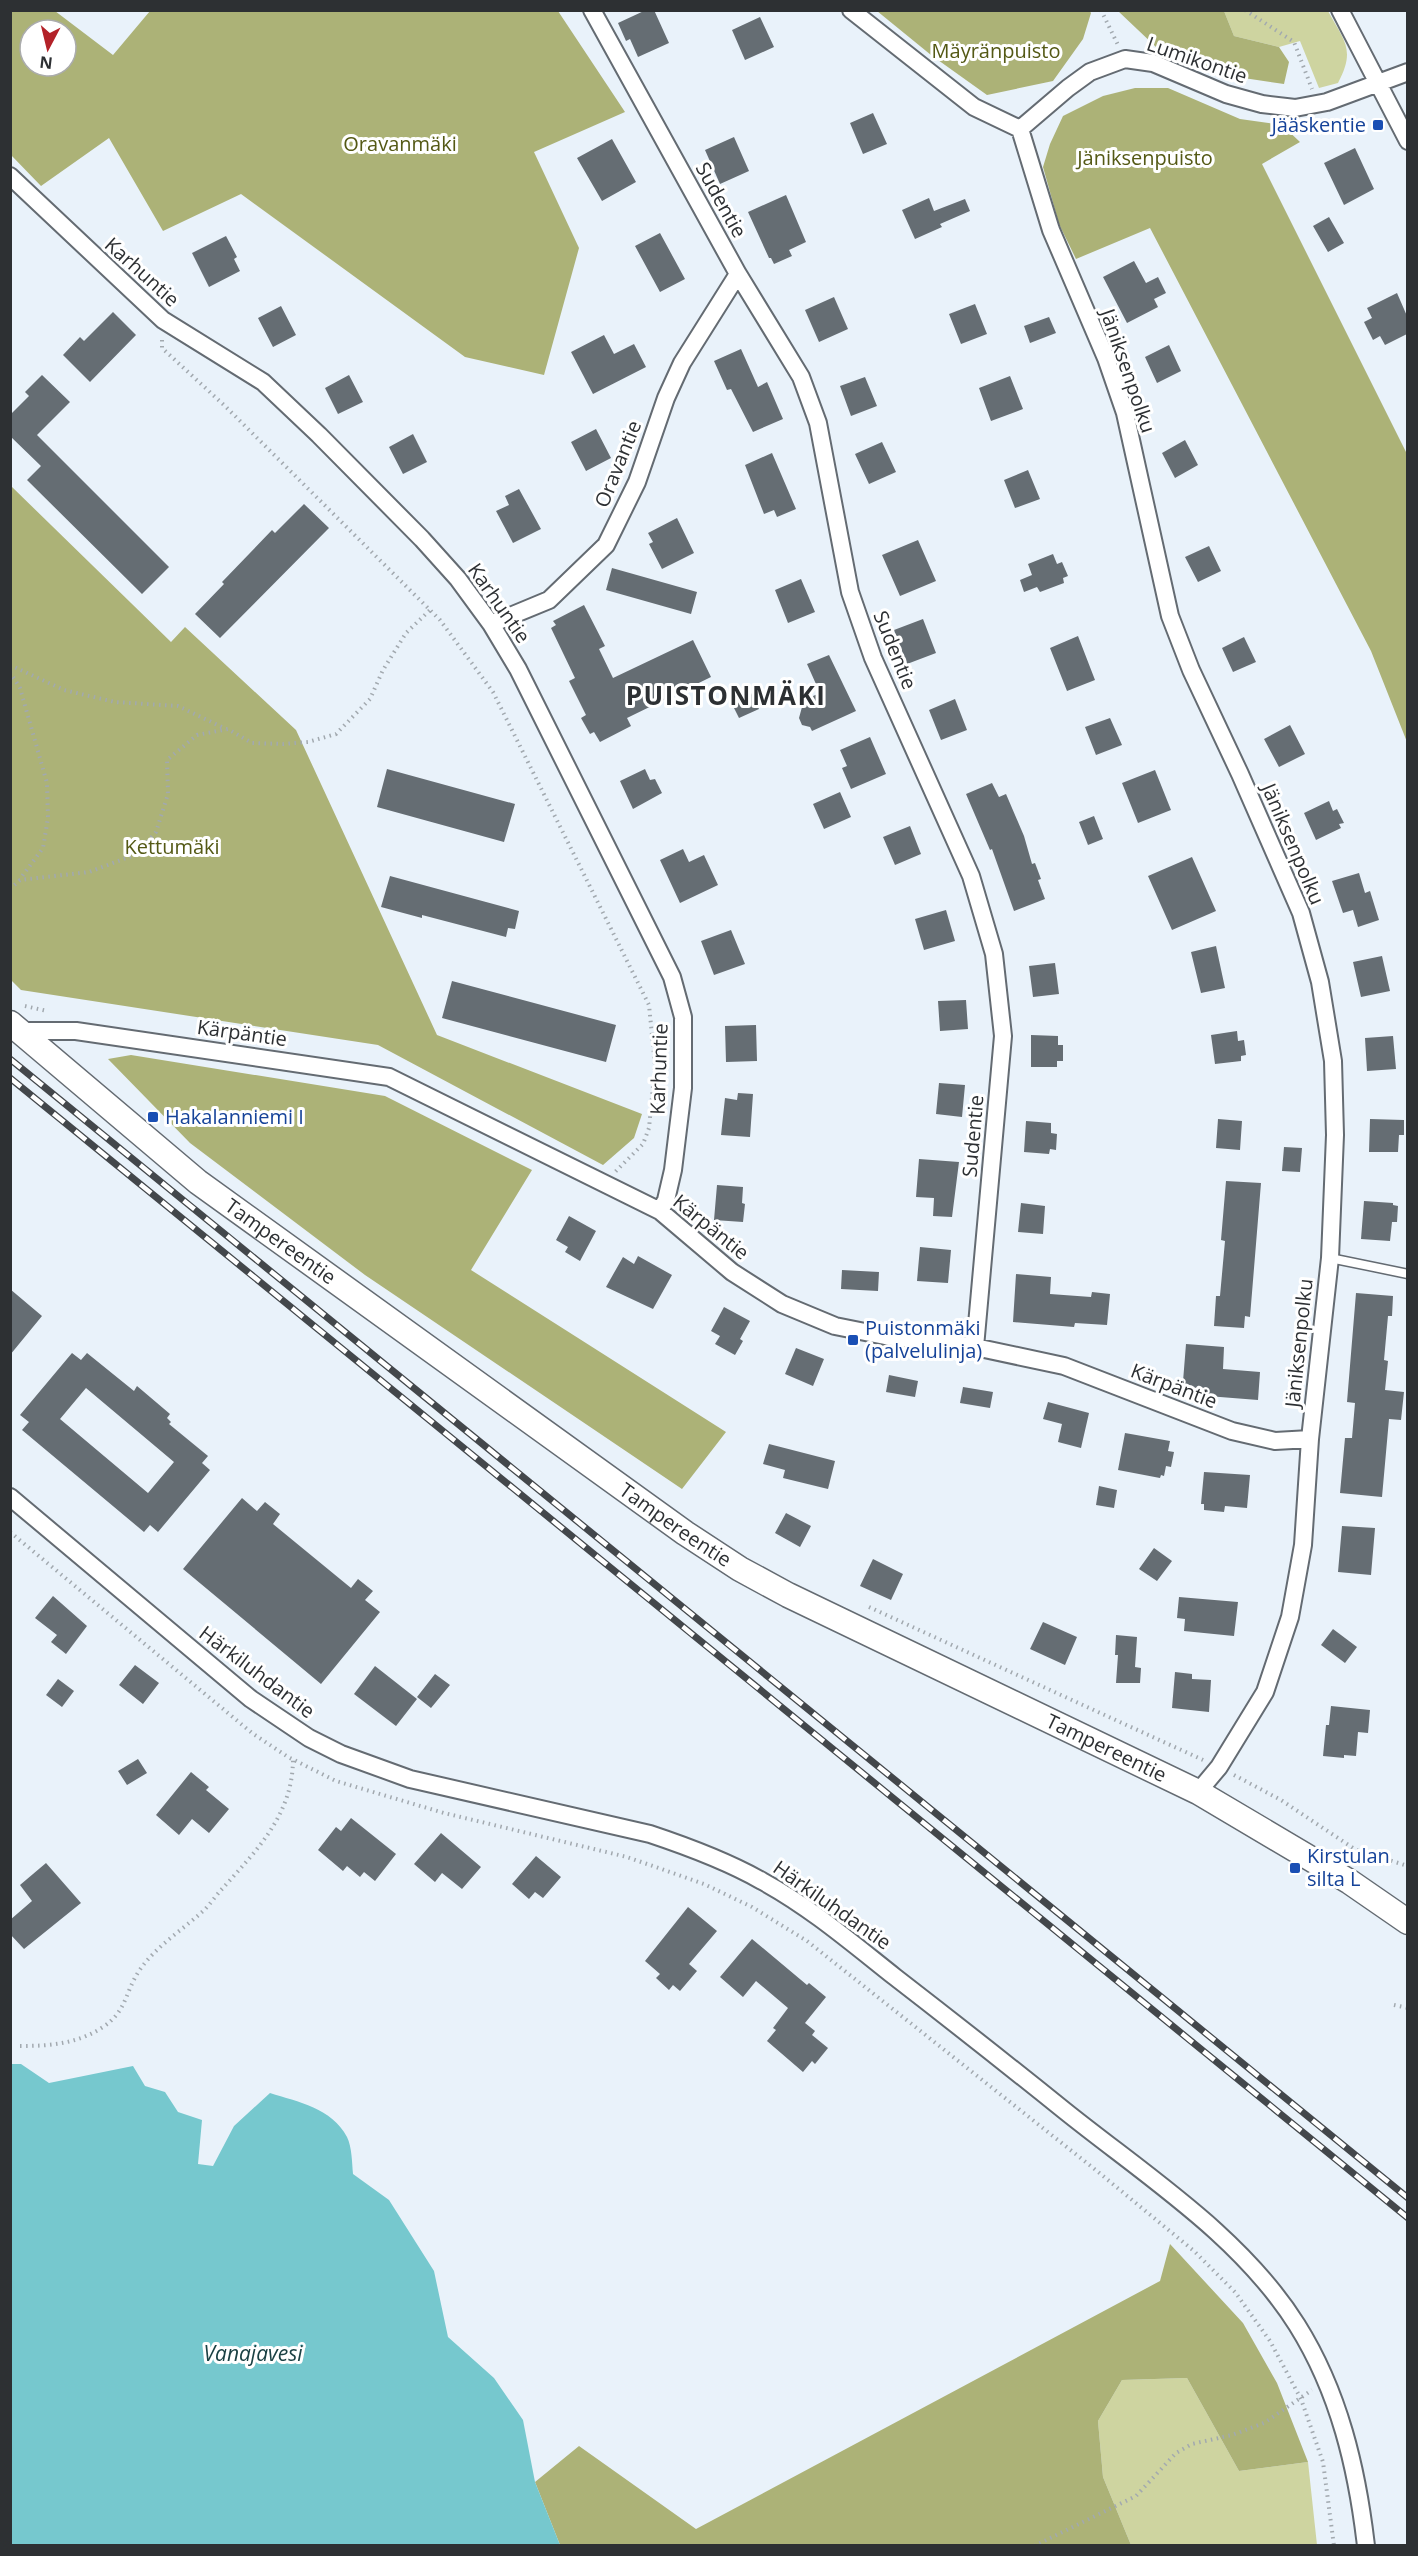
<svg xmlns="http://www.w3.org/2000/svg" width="1418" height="2556" font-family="'Open Sans',sans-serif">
<rect width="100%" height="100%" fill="#e9f2fa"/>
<!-- green -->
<path fill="#ced4a0" d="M1224,11H1328C1344,41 1356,49 1338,83L1319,88L1300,41L1279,47L1234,36Z
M1187,2378L1239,2471L1308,2462L1317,2545H1131L1103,2477L1098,2421L1122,2380Z"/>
<!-- forest -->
<path fill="#acb277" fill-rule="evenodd" d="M1089,10L1091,13L1083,39L1053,81L987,95L931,55L877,11Z
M10,11H55L113,55L150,11H558L625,112L534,152L579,248L544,375L465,357L241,194L163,231L109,138L41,186L11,155ZM30,30H66V66H30Z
M1118,11H1224L1234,36L1279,47L1289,62L1284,84L1217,74L1156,47Z
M1135,88H1168L1240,119L1282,125L1300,142L1262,164L1407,454V742L1371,651L1150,228L1076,259L1059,224L1043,167L1050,144L1063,116L1103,96Z
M11,486L171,642L185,627L296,730L437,1035L642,1114L634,1138L603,1165L378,1045L21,990L11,980Z
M131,1055L385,1096L532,1170L471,1270L726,1432L682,1489L365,1275L190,1143L108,1059Z
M1170,2244L1243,2323L1277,2383L1308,2462L1239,2471L1187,2378L1122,2380L1098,2421L1103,2477L1131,2545H560L535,2482L579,2446L696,2529L1160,2281Z"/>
<!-- water -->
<path fill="#76c8ce" d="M10,2064H21L49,2083L133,2066L145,2086L165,2092L178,2112L202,2120L198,2164L213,2166L234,2126L270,2093C298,2102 332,2108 347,2137C352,2147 352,2163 353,2174L389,2200L434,2271L448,2337L494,2378L523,2420L535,2482L560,2545H11Z"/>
<!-- building -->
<path fill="#656d73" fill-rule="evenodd" d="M646,10H654L669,43L638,57L630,39L626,41L618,23Z
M760,17L774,47L745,60L732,30Z
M873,113L887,144L863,154L850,123Z
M734,137L749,171L720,184L705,150Z
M612,139L636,182L602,201L577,158Z
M1355,148L1374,189L1344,205L1324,163Z
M786,195L806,242L789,250L792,256L774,264L771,258H769L748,212Z
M929,198L934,211L965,199L970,211L940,224L942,227L915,239L902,210Z
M1329,217L1344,243L1328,252L1313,226Z
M660,233L685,279L660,292L635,246Z
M226,236L237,257L234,259L240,271L209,287L192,253Z
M1134,261L1146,283L1158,277L1166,293L1154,299L1158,307L1127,323L1103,277Z
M1397,293L1407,316V334L1385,345L1380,336L1373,340L1364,322L1372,318L1367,308Z
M834,297L848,329L819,342L805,310Z
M975,304L987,334L961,344L949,314Z
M281,306L296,335L273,347L258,318Z
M113,312L136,335L90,382L63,355L80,337L84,341Z
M1049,317L1056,333L1030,343L1024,326Z
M604,335L614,354L634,344L646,367L593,394L571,352Z
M1169,345L1181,371L1157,383L1145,357Z
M741,349L758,387L767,382L783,419L753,432L731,389L727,390L714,361Z
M42,375L70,402L37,435L169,567L142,594L27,480L41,466L10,436V415L29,396L25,392Z
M349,375L363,402L338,414L325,388Z
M1010,376L1023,409L991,421L979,388Z
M865,377L877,406L851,416L840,386Z
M596,429L611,458L586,471L571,442Z
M413,434L427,462L403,474L389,447Z
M1185,440L1198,465L1175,478L1162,453Z
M882,442L896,472L869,484L855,454Z
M772,453L796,509L777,517L774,510L764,514L745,465Z
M1028,470L1040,499L1015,508L1004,480Z
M519,489L541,529L513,543L496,511L509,505L505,496Z
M304,504L329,528L220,638L195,614L224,584L222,582L272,530L275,533Z
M677,518L694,553L662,569L649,544L653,542L648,533Z
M918,540L936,581L900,596L882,555Z
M1209,546L1221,571L1198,582L1185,557Z
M1053,554L1057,564L1062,562L1068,576L1063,578L1064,583L1040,592L1037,587L1024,592L1020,580L1032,575L1028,564Z
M612,568L697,592L691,614L606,590Z
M801,579L815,612L788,623L775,590Z
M584,605L605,646L599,649L613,678L693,640L711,677L627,718L631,726L600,742L594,732L590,734L581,718L586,715L569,681L575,678L551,628L556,625L553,621Z
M923,619L936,653L907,664L894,630Z
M1078,636L1095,680L1067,691L1050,648Z
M1244,637L1256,662L1233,672L1222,648Z
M829,655L856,711L812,731L810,727L802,725L799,718L802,707L799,702L820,693L807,664Z
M750,691L759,709L739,718L730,700Z
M955,699L967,730L941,740L929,710Z
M1110,718L1122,745L1096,755L1085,727Z
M1290,725L1305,754L1279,767L1264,739Z
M870,737L886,774L851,789L842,768L847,766L840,750Z
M387,769L515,804L504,842L377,807Z
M645,769L650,780L655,779L662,793L633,809L620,781Z
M1155,770L1171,810L1138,823L1122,783Z
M992,783L999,797L1006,794L1024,836L1032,864L1035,863L1041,879L1038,880L1045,899L1014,911L992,849L990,850L966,794Z
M840,792L851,817L824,829L813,804Z
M1329,801L1333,811L1337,809L1344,823L1339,824L1341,828L1316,840L1304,813Z
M1094,816L1103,839L1088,845L1079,822Z
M910,826L921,854L895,865L883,837Z
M683,849L689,862L704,855L718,885L680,903L660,860Z
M1192,857L1216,911L1172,930L1148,876Z
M1359,873L1365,893L1370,891L1379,920L1358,927L1353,910L1343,913L1332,881Z
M390,876L519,911L515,929L508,928L506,937L422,915V918L381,907Z
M946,910L955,941L924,950L915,919Z
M731,930L745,964L714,975L701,941Z
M1216,946L1225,988L1201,993L1191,952Z
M1382,956L1390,991L1361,997L1353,962Z
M1055,963L1059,994L1033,997L1029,966Z
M452,981L616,1025L606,1062L442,1018Z
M966,1000L968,1029L940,1031L938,1001Z
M756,1025L757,1061L726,1062L725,1026Z
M1237,1031L1238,1041L1244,1040L1246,1055L1241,1056V1061L1215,1064L1211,1035Z
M1031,1035L1058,1036V1045H1063V1061H1057V1067H1031Z
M1393,1036L1396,1069L1367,1071L1365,1038Z
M939,1083L965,1085L962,1117L936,1114Z
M738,1093L753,1094L750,1137L721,1135L725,1098L737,1100Z
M1218,1119L1242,1121L1240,1150L1216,1148Z
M1370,1119L1404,1120V1135H1399L1398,1152H1369Z
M1026,1121L1051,1123V1133L1057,1134L1056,1150L1050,1149L1049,1154L1024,1152Z
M1284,1147L1302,1148L1300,1172L1282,1171Z
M919,1159L959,1162L952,1217L933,1216L934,1198L916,1197Z
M1226,1181L1261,1183L1250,1317L1245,1316L1244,1328L1214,1326L1216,1296H1220L1225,1241L1221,1240Z
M717,1185L743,1187L742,1203L745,1204L743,1222L714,1220Z
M1364,1201L1393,1203V1205L1398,1206L1397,1222H1392L1390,1241L1361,1239Z
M1021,1203L1045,1206L1043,1234L1018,1232Z
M569,1216L596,1231L580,1261L565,1252L568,1247L556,1240Z
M920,1247L951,1250L948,1283L917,1281Z
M638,1256L672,1275L653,1309L606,1287L623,1257L634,1264Z
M842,1270L879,1272L878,1291L841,1289Z
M1016,1274L1051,1277L1050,1294L1091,1297L1092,1292L1110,1294L1107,1325L1075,1323L1074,1327L1013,1322Z
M10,1289L42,1316L10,1355Z
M1356,1293L1393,1296L1392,1316H1388L1384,1360L1388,1361L1385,1390L1404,1392L1401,1420L1389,1419L1382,1497L1340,1493L1345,1438H1352L1355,1403L1347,1402Z
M724,1307L750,1321L740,1339L743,1341L735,1355L715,1344L720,1336L711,1331Z
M1186,1344L1224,1347L1223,1369L1260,1372L1258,1400L1182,1394Z
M796,1348L824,1359L813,1386L785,1374Z
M72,1353L81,1360L87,1353L134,1391L137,1386L170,1414L167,1418L171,1422L169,1424L208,1456L202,1463L210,1470L158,1532L150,1525L144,1532L22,1430L29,1422L20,1415ZM86,1388L174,1462L148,1493L60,1419Z
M889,1375L918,1381L915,1397L886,1392Z
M963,1387L993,1392L990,1408L960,1403Z
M1048,1402L1089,1413L1081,1448L1058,1442L1062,1424L1043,1419Z
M1125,1433L1170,1441L1168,1451L1174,1452L1171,1467L1166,1466L1164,1476L1161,1475L1160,1478L1118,1470Z
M769,1444L835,1461L828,1489L783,1478L785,1470L763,1464Z
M1204,1472L1250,1475L1247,1508L1225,1506L1224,1512L1204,1510V1504H1201Z
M1099,1486L1117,1490L1114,1508L1096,1505Z
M242,1498L257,1511L265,1502L280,1514L273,1524L351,1588L358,1579L373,1591L365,1600L380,1612L321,1684L183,1569Z
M786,1513L811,1526L800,1547L775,1533Z
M1342,1526L1375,1528L1371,1575L1338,1572Z
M1154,1548L1172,1561L1157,1581L1139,1569Z
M873,1559L903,1574L891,1600L860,1586Z
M53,1596L87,1626L66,1654L51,1642L57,1635L35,1618Z
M1179,1597L1238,1602L1234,1636L1184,1631L1185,1619L1177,1618Z
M1043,1622L1077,1637L1065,1665L1030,1649Z
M1333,1629L1357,1647L1345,1663L1321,1645Z
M1116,1635L1137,1637L1135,1667L1141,1668L1140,1683H1116L1118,1655H1115Z
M135,1665L159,1683L143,1704L119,1685Z
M375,1666L417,1699L396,1726L354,1694Z
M1175,1672L1192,1674V1679L1211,1680L1209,1712L1172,1708Z
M435,1674L450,1685L431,1708L417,1697Z
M58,1679L74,1691L62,1707L46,1695Z
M1331,1706L1370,1710L1368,1733L1358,1732L1356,1756L1344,1755V1758L1323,1756L1326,1725H1329Z
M138,1759L147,1773L127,1785L118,1771Z
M191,1772L209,1787L206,1790L229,1809L209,1833L192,1819L179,1835L156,1815Z
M351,1818L396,1854L375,1881L364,1872L360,1877L347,1866L343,1871L318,1850L336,1827L341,1831Z
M441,1833L481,1867L462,1889L442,1873L435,1882L414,1864Z
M536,1856L561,1877L543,1898L535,1892L529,1899L512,1884Z
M46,1863L81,1903L24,1949L10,1934V1920L32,1901L20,1885Z
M688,1907L717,1931L689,1964L697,1971L680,1991L673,1985L669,1990L656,1978L660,1974L645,1961Z
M752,1939L807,1985L809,1983L826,1997L805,2023L815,2031L812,2035L828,2048L815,2064L812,2061L803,2072L767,2041L776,2030L773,2028L788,2008L756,1981L743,1997L720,1977Z"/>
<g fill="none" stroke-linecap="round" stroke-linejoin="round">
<!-- lane casing -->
<g stroke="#646b72" stroke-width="11">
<path id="lane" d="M1330,1258L1408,1274"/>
</g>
<!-- street casing -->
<g stroke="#646b72" stroke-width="20">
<path id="street" d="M592,10L738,274L801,377L818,423L850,592L873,658L971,876L994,954L1003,1036L975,1347
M851,10L974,107L1020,129L1051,230L1106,358L1125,413L1170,616L1191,670L1240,774L1301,913L1320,982L1333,1061L1335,1135L1330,1258L1310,1439L1303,1545L1290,1617L1265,1692L1219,1767L1198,1792
M1340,10L1408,141
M1020,129L1068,88L1090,72L1125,59L1153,63L1226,94L1262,104L1295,108L1327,102L1408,72
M10,176L163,320L263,382L319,435L422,539L458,579L491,624L518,669L672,977L683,1017V1088L673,1170L666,1200L660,1211
M491,624L549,600L606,545L637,482L666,398L682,363L738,274
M20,1031H76L389,1077L660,1211L732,1272L782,1304L835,1326L885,1336L975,1347L1064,1366L1232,1431L1275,1441L1310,1439
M10,1497L251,1699L309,1738L341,1754L410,1779L650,1834C689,1847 727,1861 762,1881C810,1907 852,1943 895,1977C952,2021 1009,2066 1065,2111C1146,2176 1241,2236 1297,2325C1339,2392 1357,2468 1366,2546"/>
</g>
<!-- secondary casing -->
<g stroke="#646b72" stroke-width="27">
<g id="secondary">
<path id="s1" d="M10,1023L198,1182L685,1533L740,1569L788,1595L1198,1792L1350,1882L1408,1922"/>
</g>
</g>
<!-- path -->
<path stroke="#a2a9af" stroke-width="4" stroke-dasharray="1.5 4.5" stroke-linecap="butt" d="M1101,10L1118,45
M1245,10L1294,42L1312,89
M162,340V348L225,406L440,620L493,692L649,1005L655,1065L649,1128L643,1144L615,1172
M10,665L64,690L115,702L178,706L226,729
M10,672L20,688L47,783L48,818L43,848L20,879
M10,889L20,880L89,872L137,854L156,832L168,794L167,760L197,735L228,729L252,743L283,744L308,742L336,734L370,699L383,670L406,633L430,610
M25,1006L47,1011
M10,1532L252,1733L288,1757L336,1781L444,1813L627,1857L704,1884L752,1907L807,1941L1097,2171L1194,2251L1235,2292L1270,2341L1301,2399L1323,2462L1334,2546
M869,1607L1203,1760
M1234,1775L1281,1800L1356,1850L1408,1866
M1394,2005L1408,2008
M20,2046C50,2046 77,2044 103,2027C127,2011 125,1992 139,1971C155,1947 181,1931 202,1912C210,1905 216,1895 223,1888C257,1850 293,1814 293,1759
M1034,2546L1136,2496L1176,2453L1192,2444L1232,2435L1264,2423L1312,2390"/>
<!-- lane -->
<use href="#lane" stroke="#fff" stroke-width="8"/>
<!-- street -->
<use href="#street" stroke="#fff" stroke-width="16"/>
<!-- secondary -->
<use href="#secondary" stroke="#fff" stroke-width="24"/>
<!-- rail casing -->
<g stroke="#43474b" stroke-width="7">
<path id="rail" d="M10,1059L1408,2198
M10,1078L1408,2218"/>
</g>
<!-- rail -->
<use href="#rail" stroke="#fff" stroke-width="4.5" stroke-dasharray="14" stroke-linecap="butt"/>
</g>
<!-- markers -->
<g fill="#1a4fb4" stroke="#fff" stroke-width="2">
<rect x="1372" y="119" width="12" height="12" rx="3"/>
<rect x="147" y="1111" width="12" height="12" rx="3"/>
<rect x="847" y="1334" width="12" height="12" rx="3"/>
<rect x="1289" y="1862" width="12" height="12" rx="3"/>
</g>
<g text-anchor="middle" stroke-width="6" stroke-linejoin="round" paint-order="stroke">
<!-- park labels -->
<g font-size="20" fill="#545915" stroke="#fff">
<text x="996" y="58">Mäyränpuisto</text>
<text x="400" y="151">Oravanmäki</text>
<text x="1145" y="165">Jäniksenpuisto</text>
<text x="172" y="854">Kettumäki</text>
</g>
<!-- street labels -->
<g font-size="20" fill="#2d3033" stroke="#fff">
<text transform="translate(1197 60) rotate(19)" y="7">Lumikontie</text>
<text transform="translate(721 200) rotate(61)" y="7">Sudentie</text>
<text transform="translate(142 272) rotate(42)" y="7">Karhuntie</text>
<text transform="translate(1128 371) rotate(71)" y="7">Jäniksenpolku</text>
<text transform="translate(618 464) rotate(-68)" y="7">Oravantie</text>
<text transform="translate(499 603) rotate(55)" y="7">Karhuntie</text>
<text transform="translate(895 650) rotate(68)" y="7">Sudentie</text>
<text transform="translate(1293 844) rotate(67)" y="7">Jäniksenpolku</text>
<text transform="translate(242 1033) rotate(8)" y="7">Kärpäntie</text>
<text transform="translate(659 1069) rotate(-88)" y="7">Karhuntie</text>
<text transform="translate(973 1136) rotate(-85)" y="7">Sudentie</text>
<text transform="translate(711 1227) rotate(39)" y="7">Kärpäntie</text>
<text dy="7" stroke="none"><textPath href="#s1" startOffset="348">Tampereentie</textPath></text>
<text transform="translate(1299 1343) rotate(-84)" y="7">Jäniksenpolku</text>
<text transform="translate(1174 1386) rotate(21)" y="7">Kärpäntie</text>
<text dy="7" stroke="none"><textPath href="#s1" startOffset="834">Tampereentie</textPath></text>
<text transform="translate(257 1672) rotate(37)" y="7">Härkiluhdantie</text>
<text dy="7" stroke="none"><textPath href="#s1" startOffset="1320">Tampereentie</textPath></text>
<text transform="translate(832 1905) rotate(35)" y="7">Härkiluhdantie</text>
</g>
<!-- transit labels -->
<g font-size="20" fill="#164399" stroke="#fff" text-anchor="start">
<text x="1366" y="132" text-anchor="end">Jääskentie</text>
<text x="165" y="1124">Hakalanniemi I</text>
<text x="865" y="1335">Puistonmäki<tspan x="865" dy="23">(palvelulinja)</tspan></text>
<text x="1307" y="1863">Kirstulan<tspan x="1307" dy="23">silta L</tspan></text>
</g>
<!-- water labels -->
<g font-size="21" font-style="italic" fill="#1a4144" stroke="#fff">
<text x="253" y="2361">Vanajavesi</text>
</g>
<!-- district labels -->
<g font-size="26" font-weight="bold" letter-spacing="1.5" fill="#2d3033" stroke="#fff">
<text x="726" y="705">PUISTONMÄKI</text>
</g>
</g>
<!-- border -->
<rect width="1418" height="2556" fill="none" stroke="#2d3033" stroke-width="24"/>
<!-- north arrow -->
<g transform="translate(48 48) rotate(187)"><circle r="28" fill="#ffffff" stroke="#abacad" stroke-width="1.5"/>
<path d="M0-4.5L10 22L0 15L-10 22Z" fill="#b32229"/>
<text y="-9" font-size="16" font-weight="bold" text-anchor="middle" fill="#2d3033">N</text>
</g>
</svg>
